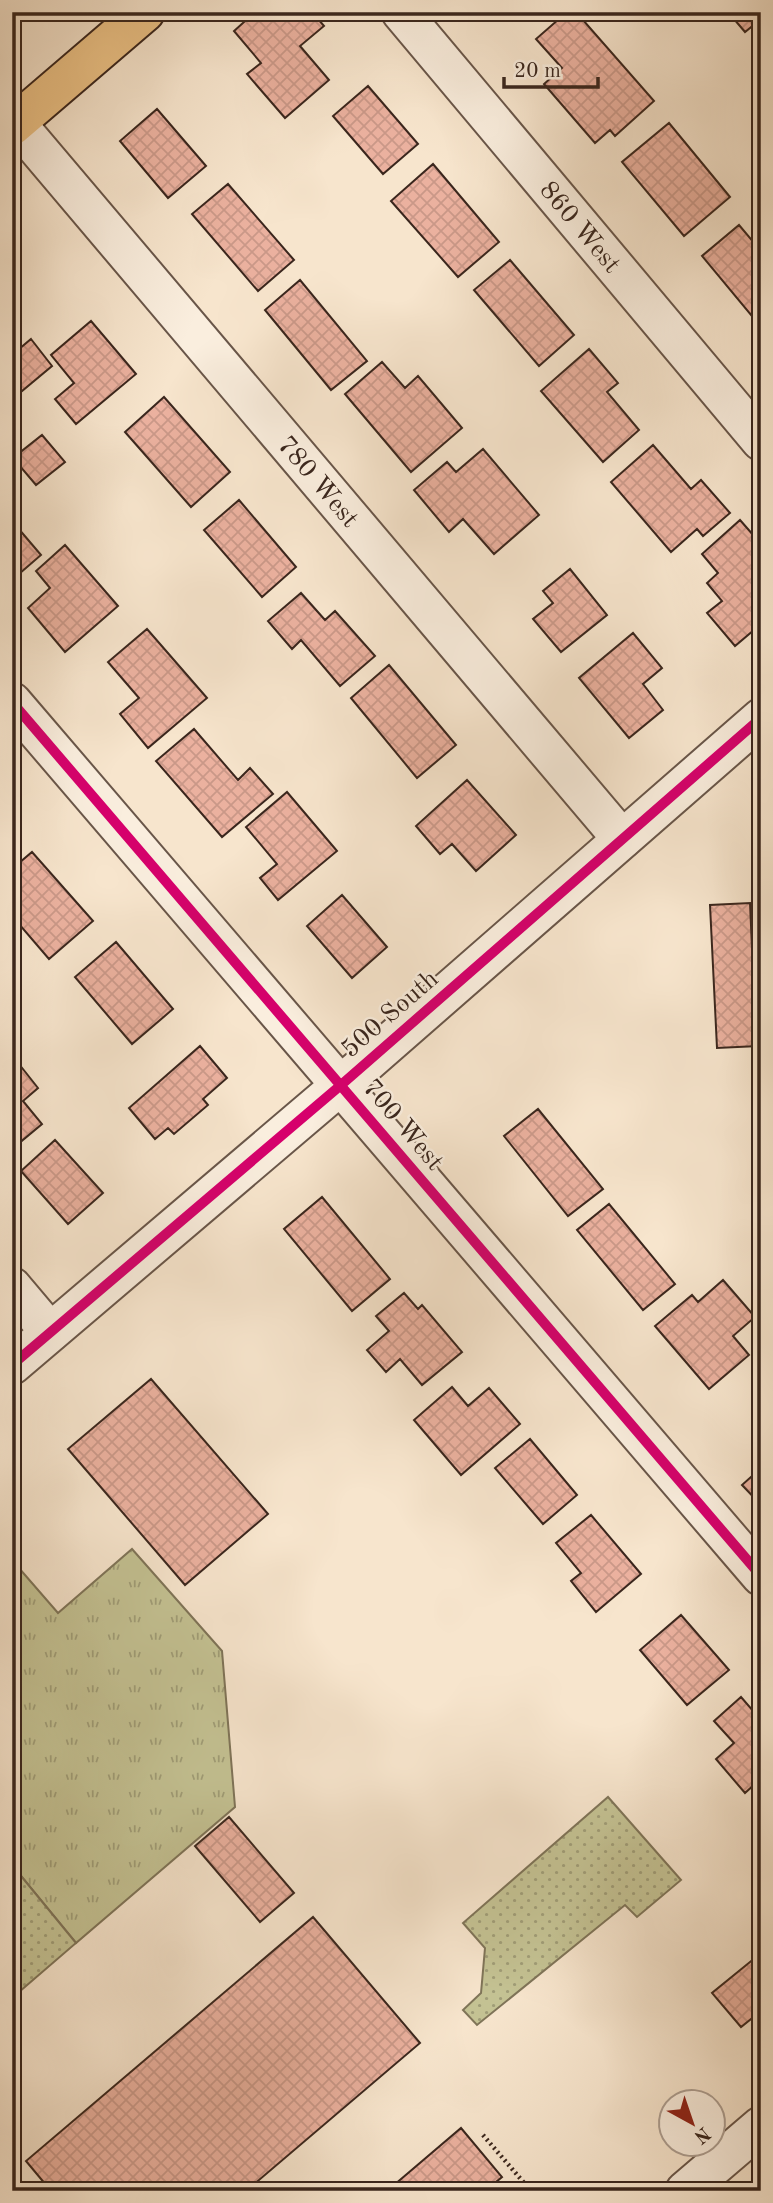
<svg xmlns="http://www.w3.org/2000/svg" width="773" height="2203" font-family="'Old Standard TT',serif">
<defs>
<pattern id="grass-tufts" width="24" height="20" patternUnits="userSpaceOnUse" patternTransform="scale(1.75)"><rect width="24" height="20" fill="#c4c293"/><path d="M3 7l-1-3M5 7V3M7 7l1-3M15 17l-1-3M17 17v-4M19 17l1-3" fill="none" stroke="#a09d77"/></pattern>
<pattern id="park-dots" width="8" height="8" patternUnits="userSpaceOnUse" patternTransform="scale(1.75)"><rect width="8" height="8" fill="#c4c293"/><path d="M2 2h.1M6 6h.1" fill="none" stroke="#a09d77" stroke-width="1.8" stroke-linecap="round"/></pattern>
<pattern id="building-cross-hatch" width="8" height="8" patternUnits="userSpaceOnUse" patternTransform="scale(1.75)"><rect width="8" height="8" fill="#ebb19f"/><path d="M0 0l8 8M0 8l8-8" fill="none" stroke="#ca9888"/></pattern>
</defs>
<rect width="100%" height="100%" fill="#f7e5cd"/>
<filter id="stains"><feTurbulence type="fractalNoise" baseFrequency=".00286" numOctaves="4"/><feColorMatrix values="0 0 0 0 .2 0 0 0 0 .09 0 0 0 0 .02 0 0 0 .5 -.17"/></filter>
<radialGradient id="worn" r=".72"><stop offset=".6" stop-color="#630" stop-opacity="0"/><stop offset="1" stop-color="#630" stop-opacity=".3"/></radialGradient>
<!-- grass -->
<path fill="url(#grass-tufts)" stroke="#7f7458" stroke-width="2" d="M132,1549L222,1651L235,1807L76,1943L12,1865V1560L58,1613Z"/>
<!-- park -->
<path fill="url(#park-dots)" stroke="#7f7458" stroke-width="2" d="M608,1797L681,1880L637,1917L625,1905L477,2025L463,2010L481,1993L485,1948L463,1923Z
M12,1865L76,1943L12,1998Z"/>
<!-- building -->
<path fill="url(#building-cross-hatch)" stroke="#3a261d" stroke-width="2" d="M255,12H312L324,26L300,46L329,80L285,118L247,74L261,63L234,31Z
M567,12H576L654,101L615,136L610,130L595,143L544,84L562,68L536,39Z
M728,12H761V19L745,32Z
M368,86L418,144L383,174L333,116Z
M157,109L206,166L168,198L120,141Z
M669,123L730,197L684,236L622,162Z
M433,164L499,242L458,277L391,201Z
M228,184L294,260L258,291L192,214Z
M739,225L761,251V327L702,256Z
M510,260L574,335L539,366L474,290Z
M300,280L367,361L331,390L265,310Z
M91,321L136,374L76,424L55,399L74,383L51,355Z
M31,339L52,366L16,396L12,391V355Z
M589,349L618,383L607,392L639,430L603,462L541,391Z
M382,362L405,388L418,376L462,428L411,472L345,394Z
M164,397L230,472L191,507L125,432Z
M42,435L65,462L36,485L13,458Z
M653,445L691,489L701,480L730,513L703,536L697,529L671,552L611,482Z
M483,449L539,515L494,554L463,519L449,532L414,490L447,462L456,472Z
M239,500L296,567L262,597L204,530Z
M740,520L761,544V596L755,601L761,608V624L735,646L707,613L722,601L707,583L718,573L702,554Z
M12,521L41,555L12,580Z
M65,545L118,606L65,652L28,608L50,588L36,571Z
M570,569L607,615L561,652L533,619L553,603L543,591Z
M301,593L325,620L335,611L375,656L340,686L301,640L292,649L268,621Z
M147,629L207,698L148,748L120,714L139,698L108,662Z
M633,633L662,668L643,684L663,710L629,738L579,678Z
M389,665L456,745L417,778L351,698Z
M194,729L238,780L250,768L273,794L222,837L156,761Z
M467,780L516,835L476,871L452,844L440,854L416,826Z
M287,792L337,851L278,900L260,878L277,864L246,827Z
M32,852L93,921L49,959L12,916V892L17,888L12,883V869Z
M342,895L387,947L352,978L307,926Z
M750,903L753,970H761V1016H756L758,1046L717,1048L710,905Z
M116,942L173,1009L132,1044L75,977Z
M200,1046L227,1078L203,1099L208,1105L174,1134L168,1128L155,1139L129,1108Z
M19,1064L38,1088L23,1101L42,1124L12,1149V1069Z
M538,1109L603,1189L568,1216L504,1136Z
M55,1140L103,1193L68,1224L21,1171Z
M322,1197L390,1279L352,1311L284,1229Z
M609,1204L675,1284L643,1310L577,1230Z
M723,1280L755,1317L733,1336L749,1355L709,1389L655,1326L692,1295L698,1302Z
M404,1293L418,1309L422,1305L462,1352L422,1385L400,1359L386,1372L367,1350L389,1331L376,1316Z
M151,1379L268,1514L185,1585L68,1449Z
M452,1387L468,1406L489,1388L520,1424L461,1475L414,1420Z
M530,1439L577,1495L543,1524L495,1468Z
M761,1468V1505L742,1485Z
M591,1515L641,1574L596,1612L571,1581L581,1573L556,1543Z
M681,1615L729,1670L687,1705L640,1650Z
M741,1697L761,1720V1790L755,1784L745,1793L716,1759L734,1743L714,1721Z
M229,1817L294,1893L260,1922L195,1846Z
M313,1917L420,2043L246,2191H51L26,2161Z
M761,1953V2011L741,2027L712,1993Z
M461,2128L502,2177L485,2191H387Z"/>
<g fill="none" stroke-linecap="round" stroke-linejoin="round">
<!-- minor casing -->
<g stroke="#695649" stroke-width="42">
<g id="minor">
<path id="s1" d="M401,12L761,441"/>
<path id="s2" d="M16,123L622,839"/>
<path d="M12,702L761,1576"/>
<path d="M12,1287L50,1332"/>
<path d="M12,1365L341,1085L761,718"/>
<path d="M685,2191L761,2126"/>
</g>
</g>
<!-- major casing -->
<g stroke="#3a261d" stroke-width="42">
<path id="major" d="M12,126L145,12"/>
</g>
<!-- path -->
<path stroke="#3a261d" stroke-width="4.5" stroke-dasharray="2 3.5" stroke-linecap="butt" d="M483,2135L531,2191"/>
<!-- minor -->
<use href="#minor" stroke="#faeede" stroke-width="38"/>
<!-- major -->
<use href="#major" stroke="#ecc286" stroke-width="38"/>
<!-- cycleway casing -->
<g stroke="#faeede" stroke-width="15">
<path id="cycleway" d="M12,702L761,1576
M12,1365L341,1085L761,718"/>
</g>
<!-- cycleway -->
<use href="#cycleway" stroke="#d6006c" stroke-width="10"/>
</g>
<g text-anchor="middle" stroke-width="5" stroke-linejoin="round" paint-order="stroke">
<!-- street labels -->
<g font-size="26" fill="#3a261d" stroke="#faeede">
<text dy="9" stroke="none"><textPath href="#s1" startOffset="280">860 West</textPath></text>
<text dy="9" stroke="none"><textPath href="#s2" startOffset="469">780 West</textPath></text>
<text transform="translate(389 1013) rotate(-41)" y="9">500 South</text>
<text transform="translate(404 1124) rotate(50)" y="9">700 West</text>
</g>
</g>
<!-- margin -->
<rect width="773" height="2203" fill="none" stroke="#f7e5cd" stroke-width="42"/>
<rect x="14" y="14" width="745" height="2175" fill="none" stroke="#3a261d" stroke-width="3.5"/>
<rect x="21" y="21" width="731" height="2161" fill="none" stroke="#3a261d" stroke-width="2"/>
<!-- north arrow -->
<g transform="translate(692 2123) rotate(140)"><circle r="33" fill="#faeede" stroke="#ad9e91" stroke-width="2"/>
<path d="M0-5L12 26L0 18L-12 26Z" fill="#8f2418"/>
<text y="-10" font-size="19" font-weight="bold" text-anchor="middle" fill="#3a261d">N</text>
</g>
<!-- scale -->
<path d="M504 77v10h94v-10" fill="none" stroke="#3a261d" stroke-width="3.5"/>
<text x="514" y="77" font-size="21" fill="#3a261d" stroke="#faeede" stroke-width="5" paint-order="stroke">20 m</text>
<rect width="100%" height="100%" filter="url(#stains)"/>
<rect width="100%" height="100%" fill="url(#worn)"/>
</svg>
